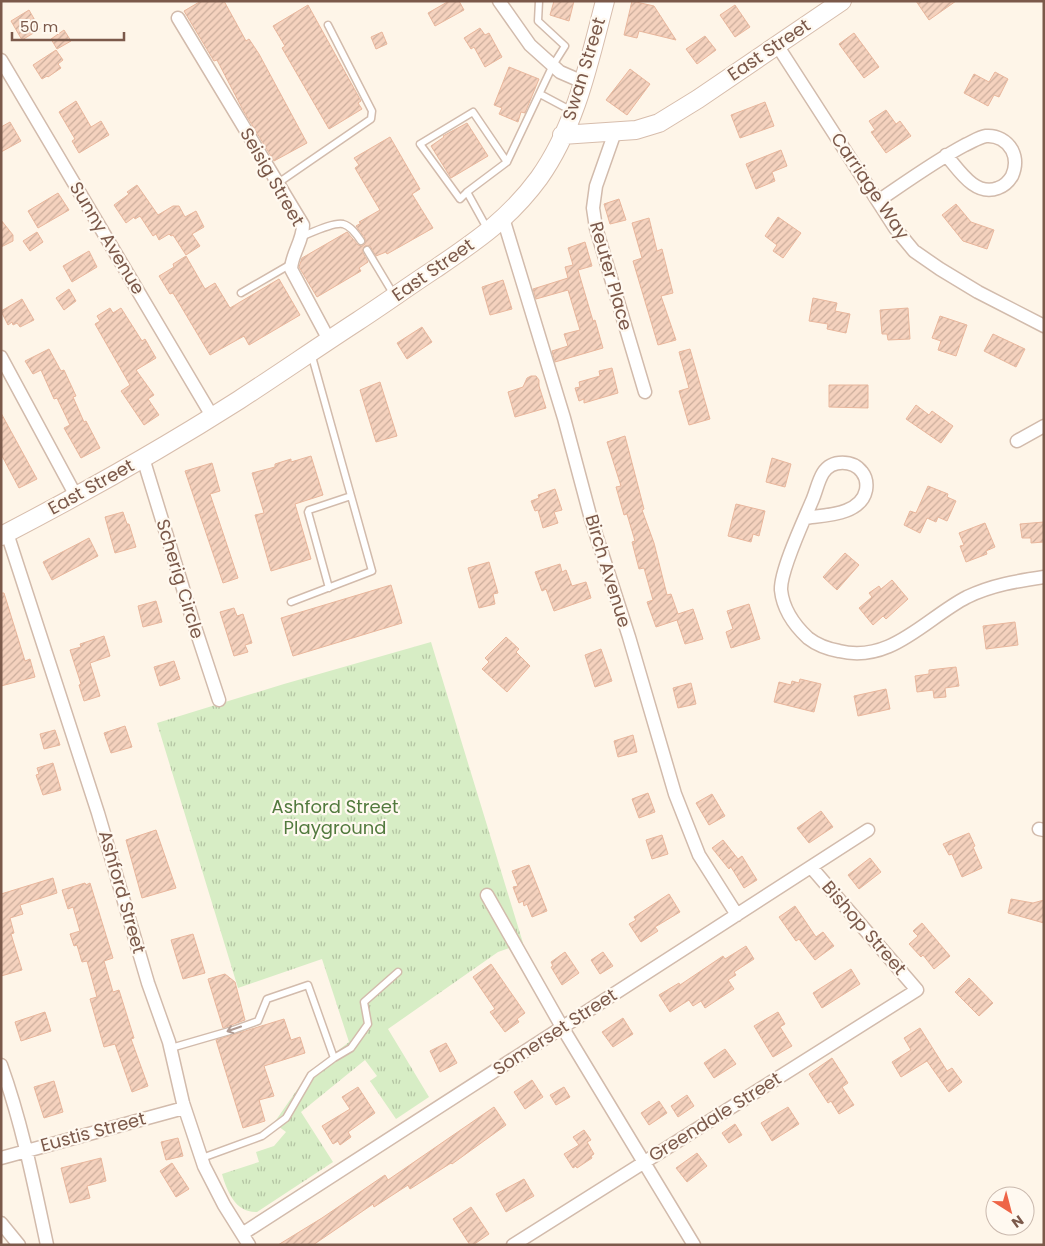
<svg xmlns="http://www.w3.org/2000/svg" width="1045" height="1246" font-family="Poppins,sans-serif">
<defs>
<pattern id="park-tufts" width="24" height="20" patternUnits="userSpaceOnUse" patternTransform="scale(1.25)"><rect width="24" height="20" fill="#d7edc5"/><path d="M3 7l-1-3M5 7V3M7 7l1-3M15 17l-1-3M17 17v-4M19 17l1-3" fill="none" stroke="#b3c3a2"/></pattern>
<pattern id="building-hatch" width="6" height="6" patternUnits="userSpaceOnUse" patternTransform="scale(1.25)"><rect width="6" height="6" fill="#f5d2be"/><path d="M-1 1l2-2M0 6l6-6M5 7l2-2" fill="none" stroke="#cbad9c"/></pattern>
</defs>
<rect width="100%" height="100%" fill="#fef5e8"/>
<!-- park -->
<path fill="url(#park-tufts)" d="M431,642L523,943L498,952L388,1029L429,1097L396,1119L370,1081L377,1076L365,1060L301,1112L333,1162L257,1212C236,1213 227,1192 222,1174L259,1162L256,1152L274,1146L286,1132L274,1123L308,1074L349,1042L322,959L238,988L157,723L284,684Z"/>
<!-- building -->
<path fill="url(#building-hatch)" stroke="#e9b79d" d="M201,1H224L246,41L249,39L259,54L307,143L274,161L243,110L217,60L214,61L184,11Z
M449,1H459L464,10L435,26L428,13Z
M554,1H574L569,21L550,15Z
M632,1L654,6L676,40L639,31L637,38L624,35Z
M916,1H956L929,20Z
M308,5L361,101L358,103L362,109L329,129L282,48L285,46L273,26Z
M735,5L750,27L735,37L720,15Z
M29,10L40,29L22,40L11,21Z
M480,28L485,35L489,33L502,57L485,67L474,47L471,49L464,38Z
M64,30L71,41L57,49L51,39Z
M382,32L387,44L376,49L371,37Z
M854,33L879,67L864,78L839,44Z
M705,36L716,50L697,64L686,49Z
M56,50L63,60L58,64L61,68L48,77L47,76L42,79L33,65Z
M509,67L539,79L525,113L521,112L518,122L499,114L502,108L494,105Z
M630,69L650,84L627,115L606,100Z
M995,72L1008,79L999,97L994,95L988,106L964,93L974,74L989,82Z
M76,101L91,127L101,121L109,135L79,153L72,141L75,139L59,112Z
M765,102L774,126L740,138L731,115Z
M886,110L896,124L900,121L911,136L886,153L871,132L875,130L869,121Z
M10,122L21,141L1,152V127Z
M467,123L488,156L451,178L431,146L444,137L443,136Z
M390,137L420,189L412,194L433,228L387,254L386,252L376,256L370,246H365L362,251L368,262L359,268L361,271L317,297L299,267L302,258L347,232L358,245L362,246L365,244V238L356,226L361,223L359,222L380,210L355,168L359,165L354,158Z
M781,150L787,166L772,172L775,181L756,189L746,164Z
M137,185L158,215L173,206H179L185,217L196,211L204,227L192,234L200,246L186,255L173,235L171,236L169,234L159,240L156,234L153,236L140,216L135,219L134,217L126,223L114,205L129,194L127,192Z
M58,193L69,210L38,228L28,211Z
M619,199L626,220L610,224L604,204Z
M956,204L971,222L994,230L987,249L963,241L942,215Z
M778,217L801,233L783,258L773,251L777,245L765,236Z
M649,218L657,251L662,249L673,293L661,296L676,340L658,345L633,261L642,258L632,223Z
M1,220L13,235V241L1,247Z
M37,232L43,242L30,251L23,241Z
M585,242L592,266L578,270L593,321L595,320L603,348L555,362L552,351L568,346L564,334L580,330L568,290L536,299L533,289L568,278L565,267L573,265L568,248Z
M89,251L97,267L72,282L63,266Z
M186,256L205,289L215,283L230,308L279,279L300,315L249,345L244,336L210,355L173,293L170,294L159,276L174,267L173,264Z
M503,280L512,309L490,315L482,287Z
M69,289L76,301L64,310L56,298Z
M813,298L837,303L835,311L850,314L846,333L827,329L828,324L809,321Z
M22,299L34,320L20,327L17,323L13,325L12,322L8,325L1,311Z
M110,308L113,313L121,308L142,341L145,339L156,358L136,370L154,395L148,399L159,415L144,425L121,391L130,385L95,324L100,321L97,316Z
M908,308L910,339L888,340L887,334H882L880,310Z
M940,316L967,325L956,356L938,350L941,341L932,338Z
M422,327L432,342L407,359L397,343Z
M993,334L1025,349L1016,367L984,351Z
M49,349L61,371L64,370L76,396L73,397L84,422L86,421L100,448L81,458L64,428L70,425L57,398L54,399L41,370L33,374L25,361Z
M690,349L710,419L689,425L679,391L689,388L679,352Z
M612,368L618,393L584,403V399L579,401L575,388L580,387L579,382L600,376L599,371Z
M531,376H536L539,380V386L546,408L515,417L508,392L523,387L527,378Z
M380,382L397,436L376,442L360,390Z
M829,385H868V408L829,407Z
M916,405L929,415L932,411L953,426L941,443L906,419Z
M1,413L37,479L19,488L1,454Z
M625,436L644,509L642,510L654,543L667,595L671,594L678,614L693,609L703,639L685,644L677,620L656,627L647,602L653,600L644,568L639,569L632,542L635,541L627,514L624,515L616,487L621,486L607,442Z
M311,456L323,495L295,504L311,559L271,571L255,515L264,513L252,473L275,467V464L291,459V462Z
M772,458L791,464L785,487L766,482Z
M212,463L220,491L210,494L238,578L223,583L185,471Z
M928,486L948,494L947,497L956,501L947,521L938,517L936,522L927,518L920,533L904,525L910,511L916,513Z
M555,489L562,510L554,512L558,523L543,528L538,510L535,511L531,501L539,498L538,495Z
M736,504L765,511L759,536L753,534L751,542L728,536Z
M123,512L127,524H129L136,547L115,553L105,517Z
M1044,522V542L1031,543V538H1022L1020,524Z
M985,523L995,547L986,551L987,554L966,562L960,546L964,545L959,533Z
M89,538L98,556L52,580L43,562Z
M845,553L859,565L837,590L823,577Z
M489,562L498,593L493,594L495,604L479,608L468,568Z
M560,564L562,572L566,570L572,586L586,582L591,598L554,611L546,589L542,591L535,572Z
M892,580L908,599L886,619L883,616L873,625L859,608L872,597L869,593L879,586L881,589Z
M391,585L402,623L293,656L281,618Z
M1,593H4L25,661L30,659L35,677L1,686Z
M156,601L162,622L143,627L138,606Z
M749,604L760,639L731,648L726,632L733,629L727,611Z
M234,608L237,616L243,614L252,643L245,645L248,652L234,656L220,612Z
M1015,622L1018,645L986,649L983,626Z
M104,636L110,656L90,663L100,696L84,701L79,685L81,684L70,650L81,647L80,644Z
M506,637L519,649L516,652L530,666L507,692L482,669L489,662L485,658Z
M601,649L612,681L595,687L585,655Z
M174,661L180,679L160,686L154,667Z
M956,667L959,686L945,688L946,697L934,698L933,690L917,692L915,676L929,674V670Z
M800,679L821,684L814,712L774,702L779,682L791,685L792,681L799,683Z
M691,683L696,704L678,708L673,688Z
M886,689L890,709L858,716L854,696Z
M125,726L132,747L111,753L104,733Z
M55,730L60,745L44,749L40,734Z
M633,735L637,752L618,757L614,741Z
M53,763L61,790L43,795L36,775L39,774L37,768Z
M648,793L655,812L639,818L632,799Z
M712,794L725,816L709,825L696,803Z
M821,811L833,827L809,843L797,828Z
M156,830L176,888L142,898L126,840Z
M969,833L975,846L973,847L982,868L962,877L952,854L949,855L943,844Z
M662,835L668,854L652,859L646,840Z
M723,840L738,859L742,856L757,880L744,888L731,867L729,869L712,848Z
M870,858L881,872L859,889L848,875Z
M529,865L547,911L532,917L527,904L524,906L523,901L519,903L513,887L518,886L512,871Z
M53,878L57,893L20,905L23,914L10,918L14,933L11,934L22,970L1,976V894Z
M85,883L86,885L90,883L113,958L104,961L113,992L119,990L134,1038L131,1039L148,1086L132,1092L115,1044L104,1047L90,999L97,997L87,961L82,962L77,945L74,946L70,934L80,931L73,907L68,909L62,890Z
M669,894L680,912L655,927L658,931L641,942L629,924L636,920L634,917Z
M1011,899L1033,903L1044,900V923L1008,913Z
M795,906L816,937L823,932L834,946L815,960L799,939L796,941L779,917Z
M922,923L950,956L934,969L923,955L921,957L909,944L918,936L913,931Z
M193,934L205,973L183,979L171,940Z
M746,946L754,959L734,972L736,975L728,980L734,989L705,1008L701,1001L693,1006L689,1000L670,1012L659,995L679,983L680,985L723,956L725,959Z
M565,952L579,973L562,985L551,967L553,966L551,962Z
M603,952L613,966L600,974L591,960Z
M491,964L525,1013L517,1019L519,1022L505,1032L490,1012L495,1009L473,977Z
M851,969L860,984L822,1008L813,993Z
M225,974L235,982L245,1020L223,1028L208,979Z
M969,978L993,1003L979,1016L955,992Z
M45,1012L51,1031L21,1041L15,1022Z
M778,1012L785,1024L780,1027L792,1046L773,1057L754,1026Z
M623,1018L633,1034L613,1047L602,1032Z
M284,1019L291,1040L300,1037L305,1053L264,1066L274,1096L259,1100L265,1121L243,1128L216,1040Z
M920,1028L947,1071L952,1068L962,1082L949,1092L927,1061L901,1077L892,1062L911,1050L904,1038Z
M446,1043L457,1063L440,1072L430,1051Z
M725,1049L736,1064L714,1078L704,1063Z
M832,1058L848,1083L842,1087L854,1105L839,1114L831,1101L828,1103L809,1074Z
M532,1080L543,1097L525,1109L514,1092Z
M54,1081L63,1112L44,1118L34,1087Z
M358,1087L375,1113L348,1132L351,1137L340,1145L338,1141L333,1144L322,1126L350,1109L342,1097Z
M564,1087L570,1097L556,1105L550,1095Z
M687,1095L694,1106L678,1117L671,1106Z
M659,1101L667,1113L649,1125L641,1113Z
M494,1107L506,1125L452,1164L451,1163L410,1189L408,1185L374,1207L373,1204L313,1245H278L322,1218L385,1175L388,1180Z
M788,1107L799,1124L772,1141L761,1123Z
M735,1124L742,1135L729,1143L722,1133Z
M584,1130L591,1140L587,1142L594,1154L591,1156L592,1158L577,1168L576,1166L573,1168L564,1154L579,1145L573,1137Z
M178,1138L183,1156L166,1160L161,1142Z
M697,1153L707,1166L687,1182L676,1168Z
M101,1158L106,1181L87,1186L90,1198L70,1203L61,1168Z
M172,1163L189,1189L176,1197L160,1171Z
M524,1179L534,1196L506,1212L496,1194Z
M471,1207L489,1234L473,1245H470L453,1219Z"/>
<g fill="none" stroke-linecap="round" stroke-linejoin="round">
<!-- lane casing -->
<g stroke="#d2bbac" stroke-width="9">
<path id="lane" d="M540,94L572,111
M507,162L553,65L565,46L538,21L539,1
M278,183L371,119L372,111L328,25
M467,192L460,199L420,144L473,112L507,162L467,192L488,230
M303,236C313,232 334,222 343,224C351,226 357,235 361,241
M367,250L394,295
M241,293L291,264
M329,588L308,512L309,510L351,496
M291,602L372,571L311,353
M171,1048L233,1030L258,1021L267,999L308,985L334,1058
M202,1158L262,1136L286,1118L311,1075L334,1058L351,1048L368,1024L364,1002L398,972"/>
</g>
<!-- street casing -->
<g stroke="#d2bbac" stroke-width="15">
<path id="street" d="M499,1L530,45L560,72L583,82
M178,18L303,225C303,241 292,253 291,269L329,340
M777,45L895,228L914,251L940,269L978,292L1044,326
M1,60L212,416
M615,132L596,186L593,208L596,228L645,392
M878,201C906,182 935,161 965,145C972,142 979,137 986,136C997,135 1007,141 1012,150C1016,158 1016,167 1012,176C1009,181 1004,186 998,188C975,197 959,170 946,155
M503,218L564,418L591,519L629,637L675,794L699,855L737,915
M1,357L76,496
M1017,441L1044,426
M143,458L193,621L219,700
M805,518C825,515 861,515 866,490C867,484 866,477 862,472C853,460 832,459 823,473C818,481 816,492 812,501C804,520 780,571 781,590C783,609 794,625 808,638C817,645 828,649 839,651C891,664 926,618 967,597C992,585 1017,581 1044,577
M7,533L98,813L148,983L169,1042L183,1103L204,1166L224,1205L249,1245
M1039,829L1044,830
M487,895L562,1027L694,1245
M1,1065C22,1123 34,1184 47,1245
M1,1158L184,1108
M1,1223L19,1245
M242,1234L868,830
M513,1245L917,990L811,867"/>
</g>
<!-- secondary casing -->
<g stroke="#d7bdac" stroke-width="20">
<path id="secondary" d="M562,135L636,130L659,123L698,99L842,1
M1,536C82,494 162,449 239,400C279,374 318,347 358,321C384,304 409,286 435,269C476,241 509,219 539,178C576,126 589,62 605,1"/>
</g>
<!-- lane -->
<use href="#lane" stroke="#fff" stroke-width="6"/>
<!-- street -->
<use href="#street" stroke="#fff" stroke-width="12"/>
<!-- secondary -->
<use href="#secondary" stroke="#fff" stroke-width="18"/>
</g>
<!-- one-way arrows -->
<defs><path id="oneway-shaft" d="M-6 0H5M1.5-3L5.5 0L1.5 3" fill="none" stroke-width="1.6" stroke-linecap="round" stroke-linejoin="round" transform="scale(1.25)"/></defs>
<use stroke="#b09b92" href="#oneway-shaft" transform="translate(234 1029) rotate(161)"/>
<g text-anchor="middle" stroke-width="4.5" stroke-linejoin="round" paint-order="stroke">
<!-- street labels -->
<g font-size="18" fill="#7b594a" stroke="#fff9f0">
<text transform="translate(769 50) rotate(-34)" y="6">East Street</text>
<text transform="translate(584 69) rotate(-73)" y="6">Swan Street</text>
<text transform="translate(272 177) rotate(60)" y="6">Seisig Street</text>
<text transform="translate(870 186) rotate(56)" y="6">Carriage Way</text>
<text transform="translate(107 238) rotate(59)" y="6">Sunny Avenue</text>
<text transform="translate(433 270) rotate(-35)" y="6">East Street</text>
<text transform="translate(611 276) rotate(74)" y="6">Reuter Place</text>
<text transform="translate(91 487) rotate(-29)" y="6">East Street</text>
<text transform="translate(608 571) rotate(73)" y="6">Birch Avenue</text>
<text transform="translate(180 579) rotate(73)" y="6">Scherig Circle</text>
<text transform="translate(122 892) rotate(74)" y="6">Ashford Street</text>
<text transform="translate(864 928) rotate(49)" y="6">Bishop Street</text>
<text transform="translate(555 1032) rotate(-33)" y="6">Somerset Street</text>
<text transform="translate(715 1117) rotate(-32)" y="6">Greendale Street</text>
<text transform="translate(93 1132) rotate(-15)" y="6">Eustis Street</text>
</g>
<!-- park labels -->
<g font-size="18" fill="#527a3e" stroke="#fff9f0">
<text x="335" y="813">Ashford Street<tspan x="335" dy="21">Playground</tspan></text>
</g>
</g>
<!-- border -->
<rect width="1045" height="1246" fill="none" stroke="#7b594a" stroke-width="5"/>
<!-- north arrow -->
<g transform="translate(1010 1211) rotate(144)"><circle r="24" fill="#fff9f0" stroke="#cab9ae"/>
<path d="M0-4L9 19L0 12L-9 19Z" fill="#ee6547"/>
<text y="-8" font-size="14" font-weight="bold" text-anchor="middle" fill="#7b594a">N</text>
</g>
<!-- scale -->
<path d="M12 32v8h112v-8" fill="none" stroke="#7b594a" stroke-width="2.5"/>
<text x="20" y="32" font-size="15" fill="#7b594a" stroke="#fff9f0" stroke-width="4" paint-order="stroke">50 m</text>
</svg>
